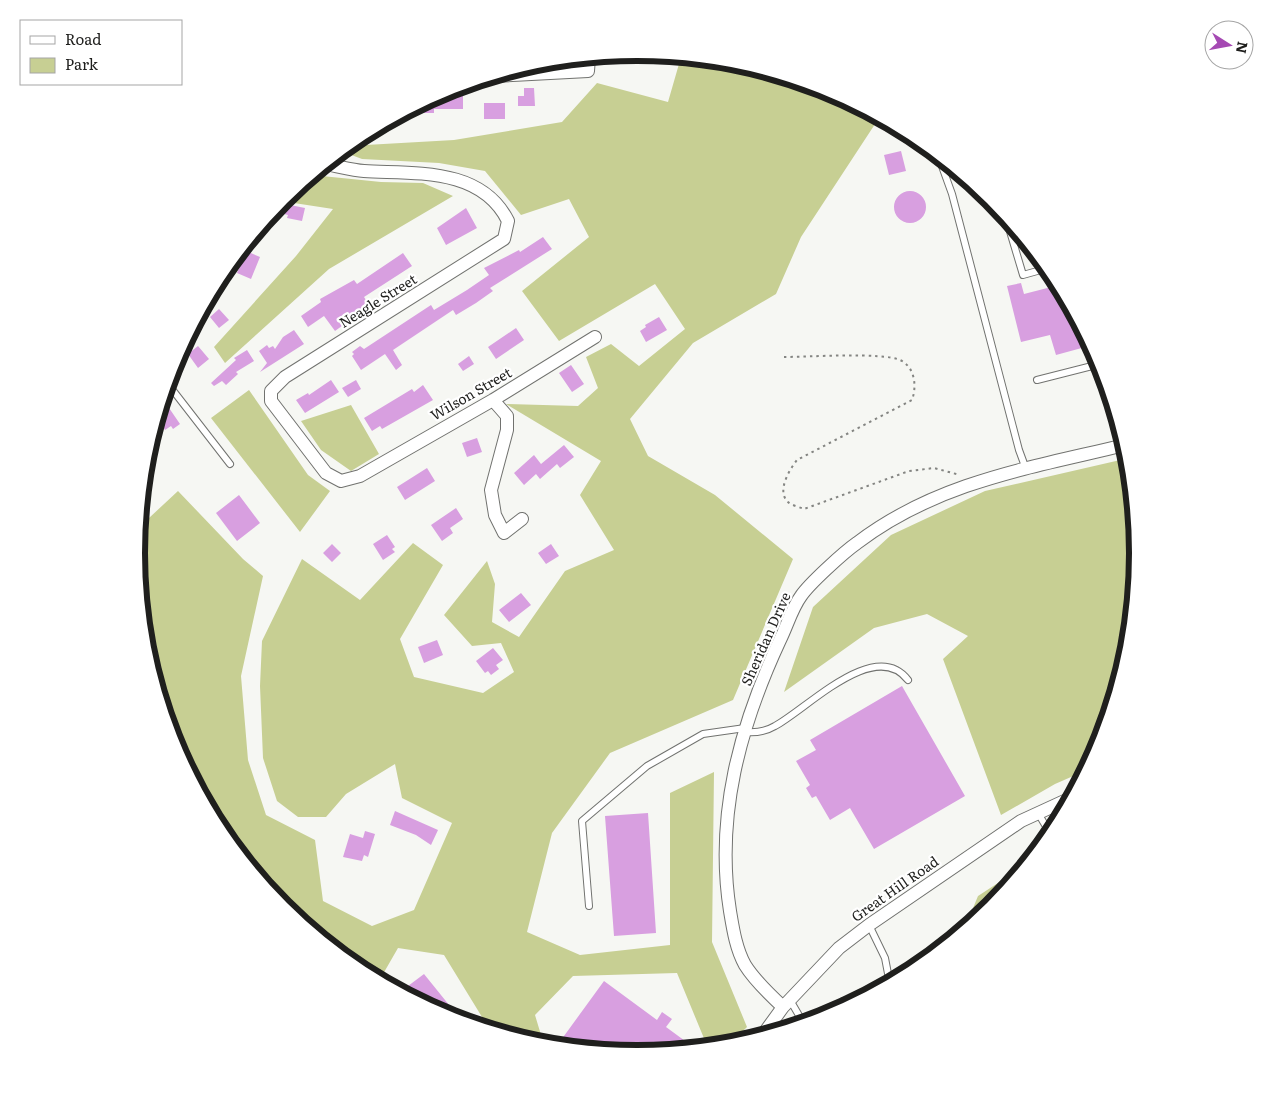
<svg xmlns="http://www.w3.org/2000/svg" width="1274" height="1107" font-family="Literata,serif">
<rect width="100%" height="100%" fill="#f6f7f3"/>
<!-- green -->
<path fill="#c7cf93" d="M681,57L735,62L829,91L879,118L801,237L776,294L693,343L630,419L648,456L715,495L793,559L733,700L610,753L552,833L527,932L580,955L670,945V793L714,772L712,942L747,1027L729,1045L708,1048L677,973L573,976L535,1015L544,1045H539L490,1030L444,955L398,948L379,981L358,970L283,908L220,832L174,745L146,651L136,553L140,512L149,518L178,491L243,559L263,576L241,676L248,760L266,815L315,840L323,901L372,926L414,910L452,823L402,798L395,764L346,794L326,817H298L277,801L263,758L260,686L262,641L302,559L360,600L413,543L443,565L400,639L414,677L483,693L514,672L501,643L472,646L444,615L487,561L495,584L492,622L519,637L565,571L614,550L580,495L601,461L506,404L578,406L598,388L586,357L611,344L639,366L685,329L655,284L559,341L522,291L589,237L569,199L521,215L485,171L439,163L362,159L341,151L348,146L454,140L562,122L597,83L668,102Z
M312,175L381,182L423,183L453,196L329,269L225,363L214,347L296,256L333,209L281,201Z
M249,390L308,475L330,491L300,532L211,418Z
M351,405L379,454L351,471L321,450L301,421Z
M1129,458L1138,554L1128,652L1100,745L1087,770L1055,784L1001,815L943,659L968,636L927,614L874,628L784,692L813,607L891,535L985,491Z
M1007,877L1009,886L991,908L964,930L978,896Z"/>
<!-- building -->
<path fill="#d89fe0" d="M524,88H534L535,106H518V96H524Z
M442,93V96H463V109H434V113H404Z
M484,103H505V119H484Z
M901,151L906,171L889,175L884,155Z
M894 207a16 16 0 1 1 32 0a16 16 0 1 1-32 0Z
M285,204L305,208L302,221L287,218L288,215L284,214Z
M466,208L477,228L446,245L437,228Z
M543,237L552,249L490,288L493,291L476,303L456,315L453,310L393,350L402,365L396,370L385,354L361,370L352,356L354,354L352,352L360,346L364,349L431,305L434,310L467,290L489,275L484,268L519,250L520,252Z
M246,251L260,257L251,279L237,273Z
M403,253L412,266L364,297L370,306L345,321L346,323L335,331L324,316L308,327L301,316L321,302L320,299L354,280L357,284Z
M1021,283L1024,294L1059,285L1086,335L1089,346L1056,355L1050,335L1021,342L1007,286Z
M219,309L229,320L219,328L210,317Z
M659,317L667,330L646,342L640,331L646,327L645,325Z
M516,328L524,340L496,359L488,347Z
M294,330L304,344L260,372L267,363L259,351L267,345L269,348L273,346L275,349L283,337Z
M198,346L209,359L198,368L188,354Z
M247,350L254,361L236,372L238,374L226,385L222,381L214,386L211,383L236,360L234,358Z
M469,356L474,364L463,371L458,364Z
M571,365L584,384L572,392L559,373Z
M331,380L339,392L305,413L296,400L308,393L309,395Z
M356,380L361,389L348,397L342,388Z
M423,385L433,400L382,429L380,426L372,431L364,418L412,389L414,392Z
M167,405L180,424L173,429L171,426L165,430L157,419L160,410Z
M477,438L482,452L467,457L462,443Z
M564,445L574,457L560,468L557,464L540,479L536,474L524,485L514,473L534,455L541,464Z
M427,468L435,481L405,500L397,487Z
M239,495L260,523L237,541L216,513Z
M456,508L463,519L450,528L453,533L442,541L431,525Z
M387,535L395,547L392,549L395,552L383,560L373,544Z
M332,544L341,553L332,562L323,553Z
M551,544L559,556L546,564L538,553Z
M521,593L531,605L509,622L499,610Z
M437,640L443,655L424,663L418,647Z
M493,648L503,660L496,665L499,669L491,675L488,671L485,673L476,661Z
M902,686L965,796L874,849L850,808L830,820L816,796L812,798L806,788L810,785L796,761L816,750L810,740Z
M395,811L438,830L431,845L416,835L390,825Z
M648,813L656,933L614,936L605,816Z
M365,831L375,834L368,857L364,855L362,861L343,857L350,834L363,838Z
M424,974L462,1021L445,1016L400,992Z
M604,981L657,1020L662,1012L672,1019L666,1027L696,1049L637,1054L556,1047Z"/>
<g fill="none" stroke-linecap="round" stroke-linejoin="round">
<!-- lane casing -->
<g stroke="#71726f" stroke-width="8">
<path id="lane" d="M939,158L952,194L1019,450L1026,469
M1006,218L1023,275L1048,268
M1037,380L1100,364
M168,384L230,464
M745,732C756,733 765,732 775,726C807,709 875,637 908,680
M1038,813L1051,835
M589,906L582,821L647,766L703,734L745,728
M869,925L885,958L890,984
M790,1000L804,1024
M840,1010V1005L843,1001L865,997"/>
</g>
<!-- street casing -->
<g stroke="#71726f" stroke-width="14">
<path id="street" d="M494,76L588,71L589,57
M325,164C338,166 351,170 364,171C415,174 481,167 508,221L504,239L285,377L271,391V401L326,473L341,481L360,476L493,400L595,337
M493,400L507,416V430L491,490L495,515L504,533L522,519
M783,1007C770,995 755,981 745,965C736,949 733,929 730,911C715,816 740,726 780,640C787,626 792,608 801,596C809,584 844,552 857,543C937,482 1030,468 1125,445
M762,1036L783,1007L839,948L869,925L1021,821L1071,798"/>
</g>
<!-- path -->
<path stroke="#848582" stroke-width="2" stroke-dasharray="2.5 4" stroke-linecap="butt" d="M784,357C807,357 883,352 900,360C915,367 917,386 912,400L797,460C790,469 776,491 788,502C791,505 799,507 804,509L909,471L934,468L960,475"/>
<!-- lane -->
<use href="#lane" stroke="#fff" stroke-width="6"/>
<!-- street -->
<use href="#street" stroke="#fff" stroke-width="12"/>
</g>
<g text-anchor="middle" stroke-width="4.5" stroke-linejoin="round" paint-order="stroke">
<!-- street labels -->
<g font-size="14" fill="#1f1f1d" stroke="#fff">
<text transform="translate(378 301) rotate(-32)" y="5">Neagle Street</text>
<text transform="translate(471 394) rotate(-30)" y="5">Wilson Street</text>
<text transform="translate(766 639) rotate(-66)" y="5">Sheridan Drive</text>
<text transform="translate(895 889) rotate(-35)" y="5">Great Hill Road</text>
</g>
</g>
<!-- crop -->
<path d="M0 0H1274V1107H0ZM145 553a492 492 0 1 1 984 0a492 492 0 1 1-984 0Z" fill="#fff" fill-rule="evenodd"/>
<path fill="none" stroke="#1f1f1d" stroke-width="6" d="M145 553a492 492 0 1 1 984 0a492 492 0 1 1-984 0Z"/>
<!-- legend -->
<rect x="20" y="20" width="162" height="65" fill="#ffffff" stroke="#a5a5a5"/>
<rect x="30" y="36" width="25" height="8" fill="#ffffff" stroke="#a5a5a5"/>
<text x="65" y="45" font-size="15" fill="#1f1f1d">Road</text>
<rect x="30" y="58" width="25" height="15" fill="#c7cf93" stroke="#a5a5a5"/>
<text x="65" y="70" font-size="15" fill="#1f1f1d">Park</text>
<!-- north arrow -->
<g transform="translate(1229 45) rotate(101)"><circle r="24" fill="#ffffff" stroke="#a5a5a5"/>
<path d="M0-4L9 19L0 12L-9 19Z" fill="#a549b3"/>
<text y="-8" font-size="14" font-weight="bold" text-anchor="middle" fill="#1f1f1d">N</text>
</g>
</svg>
